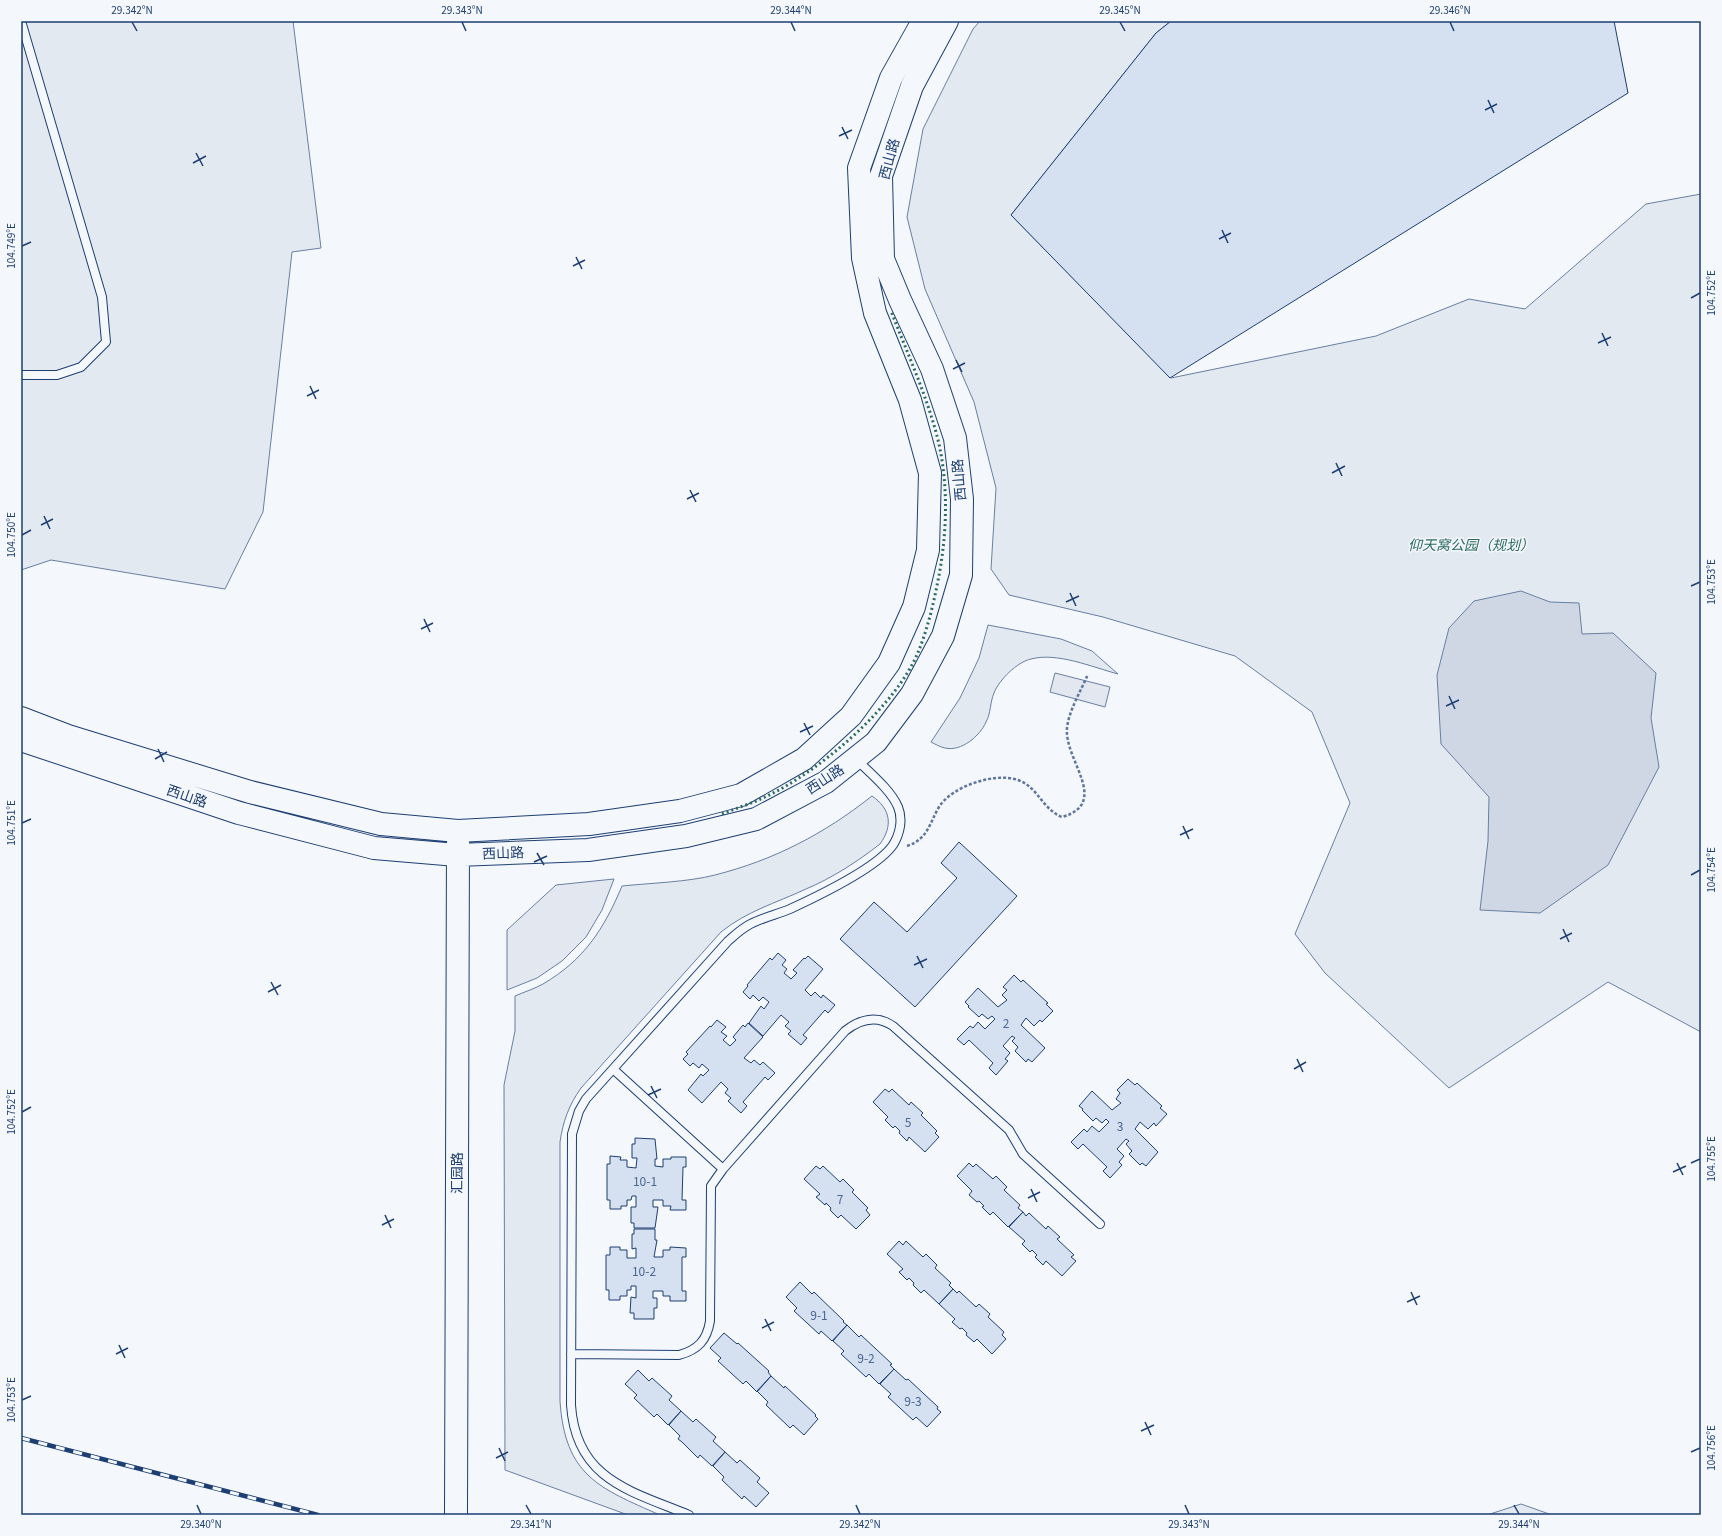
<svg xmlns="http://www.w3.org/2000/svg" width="1722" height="1536" font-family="Georgia,'Noto Sans SC',serif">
<rect width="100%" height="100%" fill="#f4f7fb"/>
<!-- green -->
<path fill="#e3e9f0" stroke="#687fa3" d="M21,21H293L321,248L292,252L263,512L225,589L51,560L21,570Z
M980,21H1171L1156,33L1011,215L1171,378L1376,336L1469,299L1525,309L1646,204L1701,194V1032L1608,982L1449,1088L1325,973L1295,934L1350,803L1312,712L1235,656L1103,617L1009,595L991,569L996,488L974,402L925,289L907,217L923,129L973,29Z
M988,625L1061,639L1092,651L1118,674C1092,667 1057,652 1031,659C1017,662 999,680 994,693C990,702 991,713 986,722C980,736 961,752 945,748C940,747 935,744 931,742L960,698L979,658Z
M872,796C891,809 893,826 880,844C857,862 832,878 806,889C776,903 747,911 721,932L581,1088C569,1105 563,1121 560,1142V1401C565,1476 599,1488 660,1515H628L505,1470L504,1085L515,1031V996C524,992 534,989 543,984C584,960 604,929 622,886C651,883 688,882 715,875C774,860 824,834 872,796Z
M1521,1504L1552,1515H1487Z"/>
<!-- parking -->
<path fill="#e3e8f0" stroke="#687fa3" d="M1055,673L1110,687L1105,707L1050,692Z
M614,879L602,910L586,937L562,961L537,978L507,990V930L556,885Z"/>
<!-- water -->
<path fill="#cfd7e4" stroke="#687fa3" d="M1521,591L1550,602L1579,603L1582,634L1613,633L1656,673L1651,718L1659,767L1608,865L1540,913L1480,910L1488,841L1489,797L1441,744L1437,675L1449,628L1474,601Z"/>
<!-- building -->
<path fill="#d5e0f0" stroke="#1d3f73" d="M1171,21H1614L1628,93L1170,378L1011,215L1156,33Z
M959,842L1017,896L915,1007L840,939L874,902L907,932L957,878L941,863Z
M778,953L786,960L782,965L787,969L784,973L791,979L797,973L793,970L804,958L805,959L808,956L823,969L805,990L811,996L815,992L821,998L823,995L835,1005L828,1013L825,1010L803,1035L807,1038L801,1045L788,1034L791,1031L785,1026L789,1022L781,1015L763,1036L749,1023L761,1006L764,1009L769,1002L763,997L759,1001L753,995L750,999L743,992L748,986L747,985L770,958L772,960Z
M1014,975L1021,982L1023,980L1048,1003L1046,1004L1053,1011L1042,1022L1040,1020L1034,1026L1026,1018L1021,1025L1045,1048L1032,1062L1028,1059L1026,1062L1015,1051L1018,1047L1012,1041L1015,1038L1012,1036L1003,1046L1010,1053L1005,1059L1008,1061L996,1075L989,1068L993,1063L969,1040L964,1045L957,1039L970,1026L973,1028L978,1022L985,1029L995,1019L992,1016L988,1019L982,1014L979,1017L968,1007L969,1006L965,1002L978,988L998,1007L1007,1000L1002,995L1007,990L1003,987Z
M717,1020L726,1027L721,1032L727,1036L723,1040L730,1046L736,1040L733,1037L743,1025L745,1027L748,1023L763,1037L744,1058L751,1063L754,1060L760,1065L763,1062L775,1073L768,1080L765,1077L743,1102L747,1106L741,1113L728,1101L731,1098L725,1093L728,1089L721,1082L702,1103L688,1090L701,1074L703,1076L709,1070L702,1064L699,1068L693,1063L690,1066L683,1059L688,1054L686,1052L710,1026L711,1027Z
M1128,1079L1135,1085L1137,1083L1162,1106L1160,1108L1167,1114L1156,1126L1154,1123L1148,1129L1140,1122L1135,1129L1158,1152L1146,1166L1142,1163L1140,1165L1129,1154L1132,1151L1126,1144L1129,1141L1126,1139L1117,1149L1124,1156L1119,1162L1122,1165L1110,1178L1103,1171L1107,1167L1083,1144L1078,1149L1071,1142L1084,1129L1087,1132L1092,1126L1099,1132L1109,1122L1106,1119L1102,1123L1096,1118L1093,1121L1082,1110L1083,1109L1079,1106L1092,1091L1112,1110L1121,1103L1116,1099L1120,1093L1117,1090Z
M885,1089L889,1092L892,1089L909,1105L911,1102L923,1113L921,1115L937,1131L935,1133L939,1137L925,1152L909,1137L907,1141L899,1133L900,1131L895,1126L893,1128L885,1120L888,1117L873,1102Z
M635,1138L655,1139L657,1159H655V1166L663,1167V1159H671V1157H686V1167H683L682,1200H686V1210H670L671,1206H663V1200H653V1207H658L655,1228H634V1223H631V1207H636V1196H632L631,1200H627V1206H621V1209H610V1200H607V1164H610V1156L621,1157L620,1160H627V1167L636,1168L637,1158H632V1144H635Z
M969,1163L973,1167L976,1164L993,1179L996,1176L1007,1187L1004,1190L1020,1205L1018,1208L1023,1212L1008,1227L993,1212L990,1215L982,1207L984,1206L979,1201L977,1202L969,1195L972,1191L957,1176Z
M816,1166L820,1169L823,1166L840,1182L843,1179L854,1190L852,1192L868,1208L866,1210L870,1215L856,1229L841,1215L838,1218L830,1210L831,1208L826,1203L825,1205L816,1197L820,1194L804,1179Z
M1023,1212L1026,1216L1029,1213L1046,1229L1048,1226L1060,1237L1057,1239L1074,1255L1071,1257L1076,1261L1062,1276L1046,1261L1043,1265L1035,1257L1037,1255L1032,1250L1030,1252L1022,1244L1025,1241L1009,1227Z
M634,1229H655V1240H657L654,1257H663V1250H670V1247L686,1248V1257H682V1291H686V1301H670V1296H663V1291H653V1298H657V1308H654V1319H634V1313H630L631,1297L636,1298V1286H631V1290H627V1296H620V1300H609V1290H606V1255H610V1247H620V1250H627V1258H636V1248L632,1249V1234H634Z
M899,1241L903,1245L906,1241L923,1257L926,1254L937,1265L935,1268L951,1283L949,1285L953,1289L939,1304L924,1290L921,1293L913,1285L914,1283L909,1278L907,1280L899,1272L903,1269L887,1254Z
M800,1282L812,1294L814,1292L844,1321L843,1322L847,1325L832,1341L821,1331L819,1334L794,1311L797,1308L786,1297Z
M953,1289L957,1293L959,1291L976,1307L979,1304L990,1314L988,1317L1004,1332L1002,1335L1006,1339L992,1354L977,1339L974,1342L966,1335L967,1333L962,1328L960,1329L952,1322L955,1319L939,1304Z
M847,1325L859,1337L861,1335L892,1364L890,1365L894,1369L879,1384L869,1374L866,1377L841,1354L844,1351L833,1341Z
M724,1333L737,1344L738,1343L769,1371L768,1372L771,1376L757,1392L746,1381L743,1384L718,1361L721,1358L710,1348Z
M894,1369L906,1380L908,1379L938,1407L937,1409L941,1412L927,1427L916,1417L913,1420L888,1397L891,1394L880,1384Z
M638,1370L649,1381L652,1378L672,1396L669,1400L681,1411L668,1425L657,1414L654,1417L634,1398L637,1395L625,1384Z
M771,1376L784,1388L785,1386L816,1415L815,1416L818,1419L804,1435L793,1425L790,1428L766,1405L768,1402L757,1391Z
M681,1411L693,1422L696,1419L716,1437L713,1441L725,1452L712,1466L700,1455L698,1458L682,1442L678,1439L680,1436L669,1425Z
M725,1452L737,1463L740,1460L760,1478L757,1482L769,1493L756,1507L744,1496L742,1499L722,1480L724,1477L713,1466Z"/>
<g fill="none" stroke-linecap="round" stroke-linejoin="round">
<!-- lane casing -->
<g stroke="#1d3f73" stroke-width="10">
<path id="lane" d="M21,375H57L81,367L106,342L102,297L21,21
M613,1069L723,1169
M571,1354L679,1355C698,1350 707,1340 710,1321L711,1186L723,1169L845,1031C860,1019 877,1015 893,1026L1009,1130L1023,1154L1100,1224
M689,1515C631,1491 576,1480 571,1405L572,1134L579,1111L586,1099L728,941C734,936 740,930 747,926C760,918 776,915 790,909C816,897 877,868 893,845C900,834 903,819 898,807C891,790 869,772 856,759"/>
</g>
<!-- secondary casing -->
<g stroke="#1d3f73" stroke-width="24">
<path id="secondary" d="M21,718L68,736L250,792L381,824L458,831L589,824L680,811L741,795L804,759L851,716L889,663L914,607L928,550L930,473L910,400L875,313L863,258L859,168L891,78L923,21
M21,740L239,813L374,848L457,855L588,850L686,836L756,819L826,782L876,742L912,694L943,636L961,575L962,499L955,438L932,369L900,300L883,259L881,176L912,86L947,21
M456,1515L458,840"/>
</g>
<!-- path -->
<path stroke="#5e769c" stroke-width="2.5" stroke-dasharray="3 2" stroke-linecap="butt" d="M907,846C928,839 929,824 939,807C952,786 995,772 1018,780C1038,787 1042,809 1062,817C1111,803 1064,760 1067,728C1069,710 1081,691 1088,674"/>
<!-- lane -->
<use href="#lane" stroke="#f4f7fb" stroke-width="8"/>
<!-- secondary -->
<use href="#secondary" stroke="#f4f7fb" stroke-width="22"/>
<!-- rail casing -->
<g stroke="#1d3f73" stroke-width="4.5">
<path id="rail" d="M21,1438L318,1515"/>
</g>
<!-- rail -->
<use href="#rail" stroke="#f4f7fb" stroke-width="3" stroke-dasharray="9" stroke-linecap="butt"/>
<!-- hedge -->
<path stroke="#2c6c60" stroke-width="3" stroke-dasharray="2 3" stroke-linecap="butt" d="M722,814C736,808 751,804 765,797C819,772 897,706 919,650C929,625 935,597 940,570C947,528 948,486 939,444C928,398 908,355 891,311"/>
</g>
<!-- ticks -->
<path fill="none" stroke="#1d3f73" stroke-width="1.5" d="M132,22L137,31M462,22L466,31M791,22L795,31M1120,22L1125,31M1450,22L1454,31M1488,100L1494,113M1485,110L1497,104M842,127L848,139M839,136L852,130M196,153L203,166M193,163L206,156M1222,230L1228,243M1219,239L1231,233M22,246L31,242M576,257L582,269M573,266L585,260M1691,298L1700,293M1602,333L1608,346M1598,343L1611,337M956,360L962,372M953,369L965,363M310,386L316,399M307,396L319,390M1336,463L1342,476M1332,473L1345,466M690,490L696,502M687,499L699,493M44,516L50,529M41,525L53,519M22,535L31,530M1691,586L1700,582M1070,593L1076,606M1066,602L1079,596M424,619L430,632M421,629L433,623M1449,696L1455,709M1446,706L1459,700M804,723L810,735M800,732L813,726M158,749L164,762M155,759L167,752M22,823L31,819M1183,826L1189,839M1180,835L1193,829M537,853L544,865M534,862L547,856M1691,875L1700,870M1563,929L1569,942M1560,939L1572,933M917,956L923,968M914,965L927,959M271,982L278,995M268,992L281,985M1297,1059L1303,1072M1294,1069L1306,1062M651,1086L657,1098M648,1095L661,1089M22,1112L31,1107M1677,1163L1683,1175M1691,1163L1700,1159M1673,1172L1686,1166M1031,1189L1037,1202M1028,1198L1040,1192M385,1215L391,1228M382,1225L394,1219M1411,1292L1417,1305M1407,1302L1420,1296M765,1319L771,1331M762,1328L774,1322M119,1345L125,1358M116,1354L128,1348M22,1400L31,1396M1145,1422L1151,1435M1141,1431L1154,1425M499,1448L505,1461M1691,1452L1700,1448M496,1458L508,1452M197,1505L201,1514M526,1505L531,1514M856,1505L860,1514M1185,1505L1189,1514M1514,1505L1519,1514"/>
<g text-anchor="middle" stroke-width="3" stroke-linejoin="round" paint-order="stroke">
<!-- number labels -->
<g font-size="12" fill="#4b6792">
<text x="1006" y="1028">2</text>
<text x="908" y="1127">5</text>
<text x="1120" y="1131">3</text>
<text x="645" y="1186">10-1</text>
<text x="840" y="1204">7</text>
<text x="644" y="1276">10-2</text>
<text x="819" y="1320">9-1</text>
<text x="866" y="1363">9-2</text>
<text x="913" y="1406">9-3</text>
</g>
<!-- street labels -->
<g font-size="14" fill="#1d3f73" stroke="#f4f7fb">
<text transform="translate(889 159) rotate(-75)" y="5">西山路</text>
<text transform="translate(959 480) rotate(-95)" y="5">西山路</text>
<text transform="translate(825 779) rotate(-33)" y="5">西山路</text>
<text transform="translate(187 796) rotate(19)" y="5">西山路</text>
<text transform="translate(503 853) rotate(-2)" y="5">西山路</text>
<text transform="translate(457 1173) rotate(-90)" y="5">汇园路</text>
</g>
<!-- park labels -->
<g font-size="14" font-style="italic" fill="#2c6c60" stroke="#f4f7fb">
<text x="1471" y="550">仰天窝公园（规划）</text>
</g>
</g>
<!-- border -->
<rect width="1722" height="1536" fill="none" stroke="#f4f7fb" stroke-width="44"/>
<rect x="22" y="22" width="1678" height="1492" fill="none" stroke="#1d3f73" stroke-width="1.5"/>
<g font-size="10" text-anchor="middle" fill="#1d3f73">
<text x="132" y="14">29.342°N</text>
<text x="462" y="14">29.343°N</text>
<text x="791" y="14">29.344°N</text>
<text x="1120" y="14">29.345°N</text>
<text x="1450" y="14">29.346°N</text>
<text transform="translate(11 246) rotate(-90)" y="4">104.749°E</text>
<text transform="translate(1711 293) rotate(-90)" y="4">104.752°E</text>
<text transform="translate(11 535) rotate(-90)" y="4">104.750°E</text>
<text transform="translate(1711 582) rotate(-90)" y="4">104.753°E</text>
<text transform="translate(11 823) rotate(-90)" y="4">104.751°E</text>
<text transform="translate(1711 870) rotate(-90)" y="4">104.754°E</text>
<text transform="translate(11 1112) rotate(-90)" y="4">104.752°E</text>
<text transform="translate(1711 1159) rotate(-90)" y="4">104.755°E</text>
<text transform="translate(11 1400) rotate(-90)" y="4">104.753°E</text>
<text transform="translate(1711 1448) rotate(-90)" y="4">104.756°E</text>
<text x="201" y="1528">29.340°N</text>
<text x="531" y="1528">29.341°N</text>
<text x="860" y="1528">29.342°N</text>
<text x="1189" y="1528">29.343°N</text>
<text x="1519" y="1528">29.344°N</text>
</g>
</svg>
